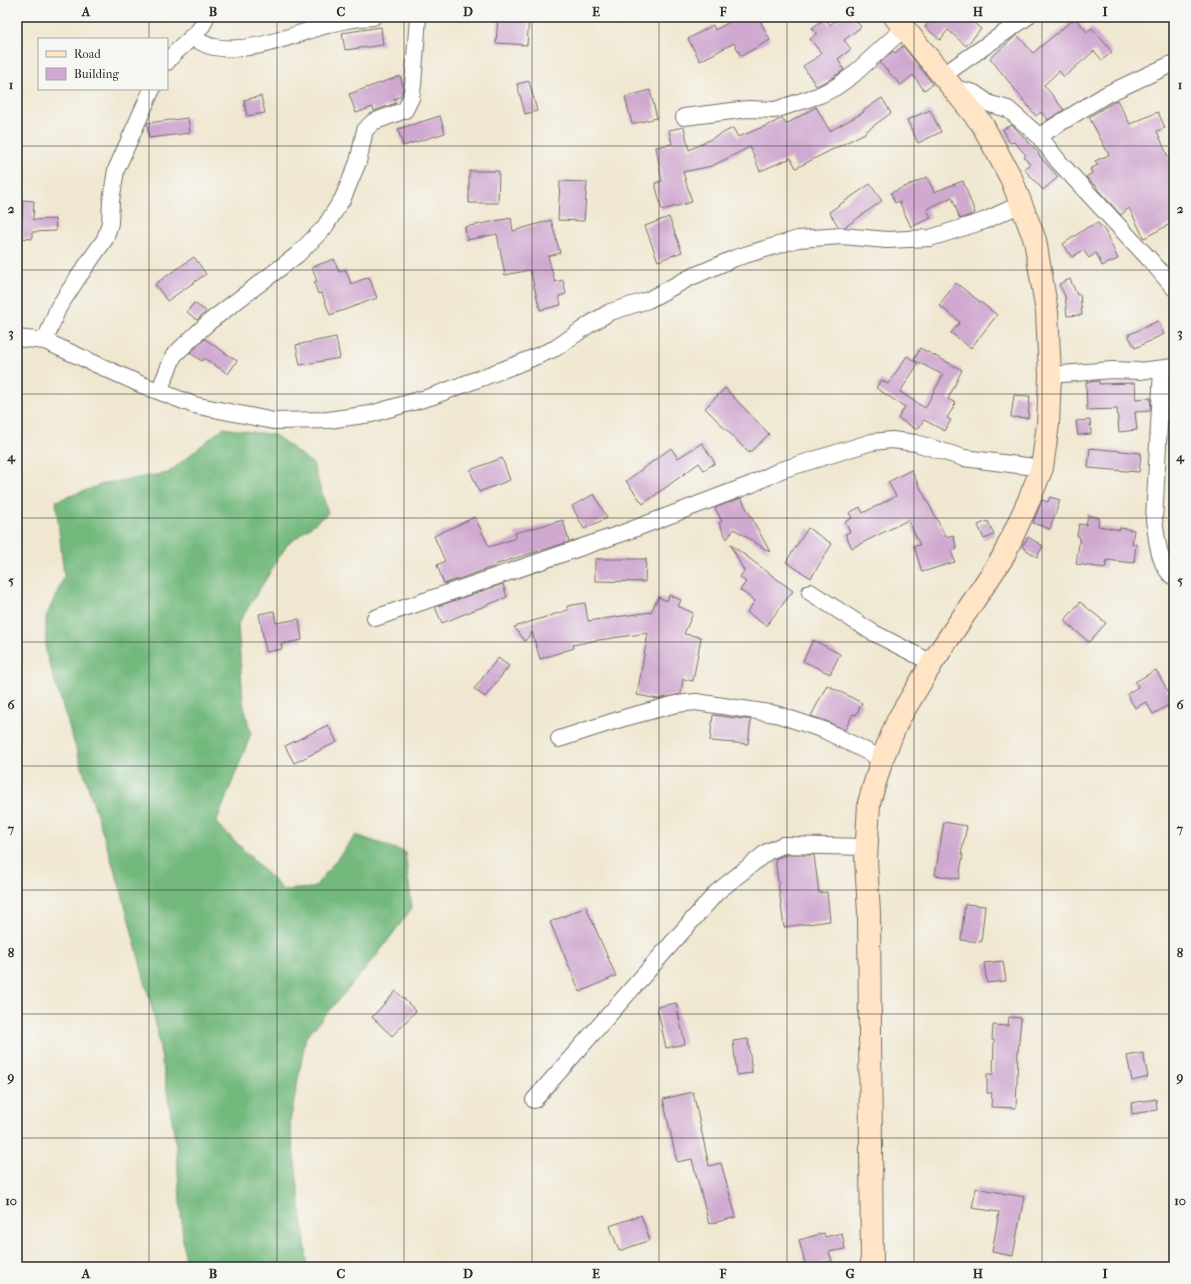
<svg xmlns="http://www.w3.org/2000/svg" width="1191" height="1284" font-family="'IM FELL French Canon',serif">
<rect width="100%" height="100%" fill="#f6f6f2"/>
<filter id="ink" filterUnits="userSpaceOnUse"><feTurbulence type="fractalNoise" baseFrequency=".025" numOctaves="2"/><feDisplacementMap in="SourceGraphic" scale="8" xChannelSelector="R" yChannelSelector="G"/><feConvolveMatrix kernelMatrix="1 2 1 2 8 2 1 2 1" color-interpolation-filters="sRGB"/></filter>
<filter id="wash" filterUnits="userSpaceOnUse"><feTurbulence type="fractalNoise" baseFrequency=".012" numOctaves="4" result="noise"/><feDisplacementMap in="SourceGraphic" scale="16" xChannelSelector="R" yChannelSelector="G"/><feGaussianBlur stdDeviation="0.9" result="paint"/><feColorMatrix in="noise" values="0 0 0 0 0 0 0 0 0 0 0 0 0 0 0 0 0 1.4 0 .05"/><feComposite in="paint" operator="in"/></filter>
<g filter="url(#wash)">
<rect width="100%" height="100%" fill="#f0e7d0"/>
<!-- forest -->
<path fill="#73b97e" stroke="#4f7254" d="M223,428L275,435L313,464L328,513L287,545L238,624L243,702L251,734L216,823L243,849L283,890L314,888L356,835L405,852L412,908L374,959L306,1037L290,1122L308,1267H185L176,1145L156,1024L122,894L46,653V617L64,577L56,501L106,483L168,473Z"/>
<g id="blocks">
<!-- building -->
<path fill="#d0a9d0" d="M498,17H529L527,45L496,43Z
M739,17H758L770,40L741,56L734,43L700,61L688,39L713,25L715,30Z
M841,17H853L861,27L844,40L851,49L838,59L844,70L831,79L816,86L803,66L822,54L810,39L817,33L812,28L825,18L830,25Z
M933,17H967L981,29L966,46L948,30L940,40L925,27Z
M1075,18L1087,32L1092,28L1112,52L1102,60L1094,51L1064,77L1059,71L1044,85L1064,110L1048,120L1041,112L1036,116L990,58L1017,35L1033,53Z
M381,27L383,45L345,50L342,33Z
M903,46L933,84L924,90L913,75L901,85L880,63L893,51L895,53Z
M400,76L403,86L401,96L394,99L396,103L374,111L373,107L356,113L349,94Z
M529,81L537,111L525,114L517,84Z
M650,90L657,118L632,124L625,97Z
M261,96L265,113L247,116L244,100Z
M882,98L891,113L865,132V133L796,168L791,158L760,171L750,147L712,166L683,172L692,202L662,210L655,183L662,181L656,147L672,144L669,130L684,127L689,150L733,128L738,137L773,123L782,118L786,124L816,107L830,131L864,112L863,111Z
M1117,100L1130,124L1158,112L1165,128L1157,131L1174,171V222L1144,238L1129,208L1121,215L1098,190L1095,184L1094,185L1086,177L1092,173L1090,169L1098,165L1095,161L1109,155L1089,117Z
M930,110L941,132L918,143L907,120Z
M440,116L445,133L403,146L398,129Z
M188,118L190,133L149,138L147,123Z
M1012,125L1039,153L1038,154L1058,177L1043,190L1024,169L1030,164L1024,157L1026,155L1014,142L1010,143L1003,129Z
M469,171H499L498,203H469Z
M927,177L934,192L963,181L975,213L960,219L952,197L927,209L931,218L911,227L899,201L895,203L891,193Z
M560,181L587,182L584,221L558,220Z
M870,184L882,201L845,227H839L829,212Z
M23,200L34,201L33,220L55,219L56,231L32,232V239L21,238Z
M669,217L682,252L658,261L645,226Z
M511,218L513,231L551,220L560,253L548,256L555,282L563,280L566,294L559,296L561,305L540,310L530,270L505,275L497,234L467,240L465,227Z
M1098,223L1105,231L1118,259L1102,266L1096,253L1089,258L1083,250L1072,257L1063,244L1088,227Z
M194,257L206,274L167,301L155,284Z
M334,259L339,272L346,270L351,284L369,277L377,298L330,315L322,293L318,294L314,282L317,281L312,267Z
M1070,279L1077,295L1080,294L1082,315L1067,316L1065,296L1059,284Z
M956,283L997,315L971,348L951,333L960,322L939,305Z
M194,303L206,311L197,320L187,312Z
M1158,321L1164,334L1135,348L1128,335Z
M336,337L340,358L300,365L296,345Z
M205,339L237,361L228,374L204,358L202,361L190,353Z
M920,348L962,370L948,399L956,403L947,418L951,420L945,431L924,420L917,430L898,418L905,407L876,388L881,380L888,384L907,356L918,364L900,392L925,408L943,375L914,360Z
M1099,381V384L1135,383L1136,399L1151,398L1150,411L1135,412L1137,430L1119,432L1117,409L1087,410L1086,382Z
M725,388L769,434L749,453L705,408Z
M1014,395L1030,396L1028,418L1011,417Z
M1090,420L1091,434L1078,435L1076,421Z
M702,443L715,463L704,470L699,463L643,504L626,481L671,448L678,458Z
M1090,448L1141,453L1139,472L1088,468Z
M502,458L510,480L479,492L470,470Z
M911,470L946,537L953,535L957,549L951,551L955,562L922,572L914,546L920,545L908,520L852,548L845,534L850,532L845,522L852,518L849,513L860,507L863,513L896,496L888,482Z
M594,494L607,518L584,529L572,506Z
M1050,497L1060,500L1050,529L1033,523L1042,500L1048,502Z
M741,498L770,552L734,529L727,539L719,523L722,521L715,508Z
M1088,515L1099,518L1098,526L1120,530V528L1134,530L1132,544H1136L1134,563L1107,560L1105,568L1076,564L1080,537L1077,536L1079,524L1086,525Z
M475,517L489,547L516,538L515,533L563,520L569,542L519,557L495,565L496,566L444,584L437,565L445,561L434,536Z
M988,521L994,535L984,539L978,525Z
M808,528L832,544L811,578L786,562Z
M1028,537L1043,546L1037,557L1022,547Z
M730,544L793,591L766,626L747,612L755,601L740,590L746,582L740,577L744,571Z
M595,559H646L645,582L595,581Z
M503,584L507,597L442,623L435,607Z
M669,595L681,600L678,606L693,613L684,634L701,637L693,681L683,679L681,694L658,699L637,695L648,633L592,641L573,645L574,648L540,659L532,632L525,641L514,627L568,610L567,606L585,603L588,621L651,612L658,597L667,601Z
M1080,602L1106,623L1089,642L1064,621Z
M274,611L276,623L299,619L302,640L281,644L282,649L266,652L259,614Z
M813,640L840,654L830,674L803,661Z
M498,658L509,666L485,697L474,689Z
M1156,670L1174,702L1153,714L1146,702L1135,708L1127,694L1138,687L1135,682Z
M827,685L862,703L856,715L853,714L845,730L828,722L811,716Z
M713,715L751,720L748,744L710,741Z
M328,725L337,742L294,763L285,746Z
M944,822L967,826L961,854H963L959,879L935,875Z
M785,855H814L819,893L827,892L830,921L784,927L775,859Z
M965,904L985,906L981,942L961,940Z
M586,907L616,976L580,992L550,922Z
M1003,961L1006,981L987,983L984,963Z
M396,991L416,1011L392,1036L372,1017Z
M676,1003L685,1044L666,1048L657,1007Z
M1009,1017L1021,1018L1018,1053L1016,1108L991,1107L992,1093H987V1074H993L994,1040H992L993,1025L1008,1026Z
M748,1039L752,1073L737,1075L733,1041Z
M1143,1053L1148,1077L1132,1081L1127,1056Z
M693,1092L709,1166L721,1163L736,1217L709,1224L692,1159L677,1162L663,1099Z
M1156,1099L1157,1110L1132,1114L1131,1103Z
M976,1188L1024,1197L1013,1256L992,1252L999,1212L972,1208Z
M641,1215L650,1240L619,1251L610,1226Z
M824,1233L825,1237L842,1233L845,1249L829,1252L832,1261L806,1267L799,1240Z"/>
</g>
</g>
<g filter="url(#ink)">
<use href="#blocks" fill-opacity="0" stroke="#706d65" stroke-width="1"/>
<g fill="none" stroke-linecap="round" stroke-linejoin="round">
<!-- minor casing -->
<g stroke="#706d65" stroke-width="18">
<path id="minor" d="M191,37C198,40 206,46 214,47C255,54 292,34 331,24C344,20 359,18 373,17
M167,62C177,47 202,34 206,17
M942,76L1027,17
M951,87L974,93L990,104L1008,109L1039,136L1059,162L1152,262L1174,288
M684,117L748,109L775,110L820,95L836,87L853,75L904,28
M1039,136L1107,94L1174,63
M17,338L45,341L140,384L194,405L274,421L328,420L371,414L433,396L518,364L556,348L590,324L610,312L648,300L689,278L735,258L798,239L842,236L887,240L930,238L984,221L1021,204
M45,341L58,308L77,279L105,239L110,223L111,201L116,170L152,89
M1162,369L1154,520C1157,536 1158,567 1174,577
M1050,375L1112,370L1139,371L1174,367
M159,391L174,355L209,322L297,255L324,228L343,198L358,162L365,130L373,122L405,110L411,98L413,85L418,17
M810,592L872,632L932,663
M375,618L623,533L752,484L781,470L872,442L892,440L916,443L964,458L1042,468
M559,739L624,718L676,704L696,702L776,714L824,730L882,759
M534,1100L717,892L767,852L783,845L867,847"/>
</g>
<!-- secondary casing -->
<g stroke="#706d65" stroke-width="24">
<path id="secondary" d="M872,1267L869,914L866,859L869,803L882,759L898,720L932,663L1003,557L1029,500L1042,468L1048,424L1050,375L1047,312L1035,240L1011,178L982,124L895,17"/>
</g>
<!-- minor -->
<use href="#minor" stroke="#fff" stroke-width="16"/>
<!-- secondary -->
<use href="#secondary" stroke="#ffe4c6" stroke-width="22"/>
</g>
</g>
<!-- grid -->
<path fill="none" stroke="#2b2b2b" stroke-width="1" stroke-opacity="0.55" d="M149,17V39M277,17V1267M404,17V1267M532,17V1267M659,17V1267M787,17V1267M914,17V1267M1042,17V1267M149,89V1267M17,146H1174M17,270H1174M17,394H1174M17,518H1174M17,642H1174M17,766H1174M17,890H1174M17,1014H1174M17,1138H1174"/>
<!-- margin -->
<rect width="1191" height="1284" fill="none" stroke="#f6f6f2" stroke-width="44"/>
<!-- legend -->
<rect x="38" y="38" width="130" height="52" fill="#f6f6f2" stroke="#a5a5a2"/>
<rect x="46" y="51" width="20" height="6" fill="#ffe4c6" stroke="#a5a5a2"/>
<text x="74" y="58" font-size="12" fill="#2b2b2b">Road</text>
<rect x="46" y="68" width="20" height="12" fill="#d0a9d0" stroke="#a5a5a2"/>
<text x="74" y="78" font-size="12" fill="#2b2b2b">Building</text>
<rect x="22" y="22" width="1147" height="1240" fill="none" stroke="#2b2b2b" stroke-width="1.5"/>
<g font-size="13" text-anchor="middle" font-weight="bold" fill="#2b2b2b">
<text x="86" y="16">A</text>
<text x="213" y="16">B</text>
<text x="341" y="16">C</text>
<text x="468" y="16">D</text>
<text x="596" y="16">E</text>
<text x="723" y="16">F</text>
<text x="850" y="16">G</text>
<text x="978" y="16">H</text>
<text x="1105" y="16">I</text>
<text x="11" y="89">1</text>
<text x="1180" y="89">1</text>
<text x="11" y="213">2</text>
<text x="1180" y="213">2</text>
<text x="11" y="337">3</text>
<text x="1180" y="337">3</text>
<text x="11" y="461">4</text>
<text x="1180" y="461">4</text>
<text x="11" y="585">5</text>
<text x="1180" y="585">5</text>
<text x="11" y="709">6</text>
<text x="1180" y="709">6</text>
<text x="11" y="833">7</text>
<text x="1180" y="833">7</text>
<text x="11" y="957">8</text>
<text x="1180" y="957">8</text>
<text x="11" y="1081">9</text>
<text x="1180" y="1081">9</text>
<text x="11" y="1205">10</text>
<text x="1180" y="1205">10</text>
<text x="86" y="1278">A</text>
<text x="213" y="1278">B</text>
<text x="341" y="1278">C</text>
<text x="468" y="1278">D</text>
<text x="596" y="1278">E</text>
<text x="723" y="1278">F</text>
<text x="850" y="1278">G</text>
<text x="978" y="1278">H</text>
<text x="1105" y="1278">I</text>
</g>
</svg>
